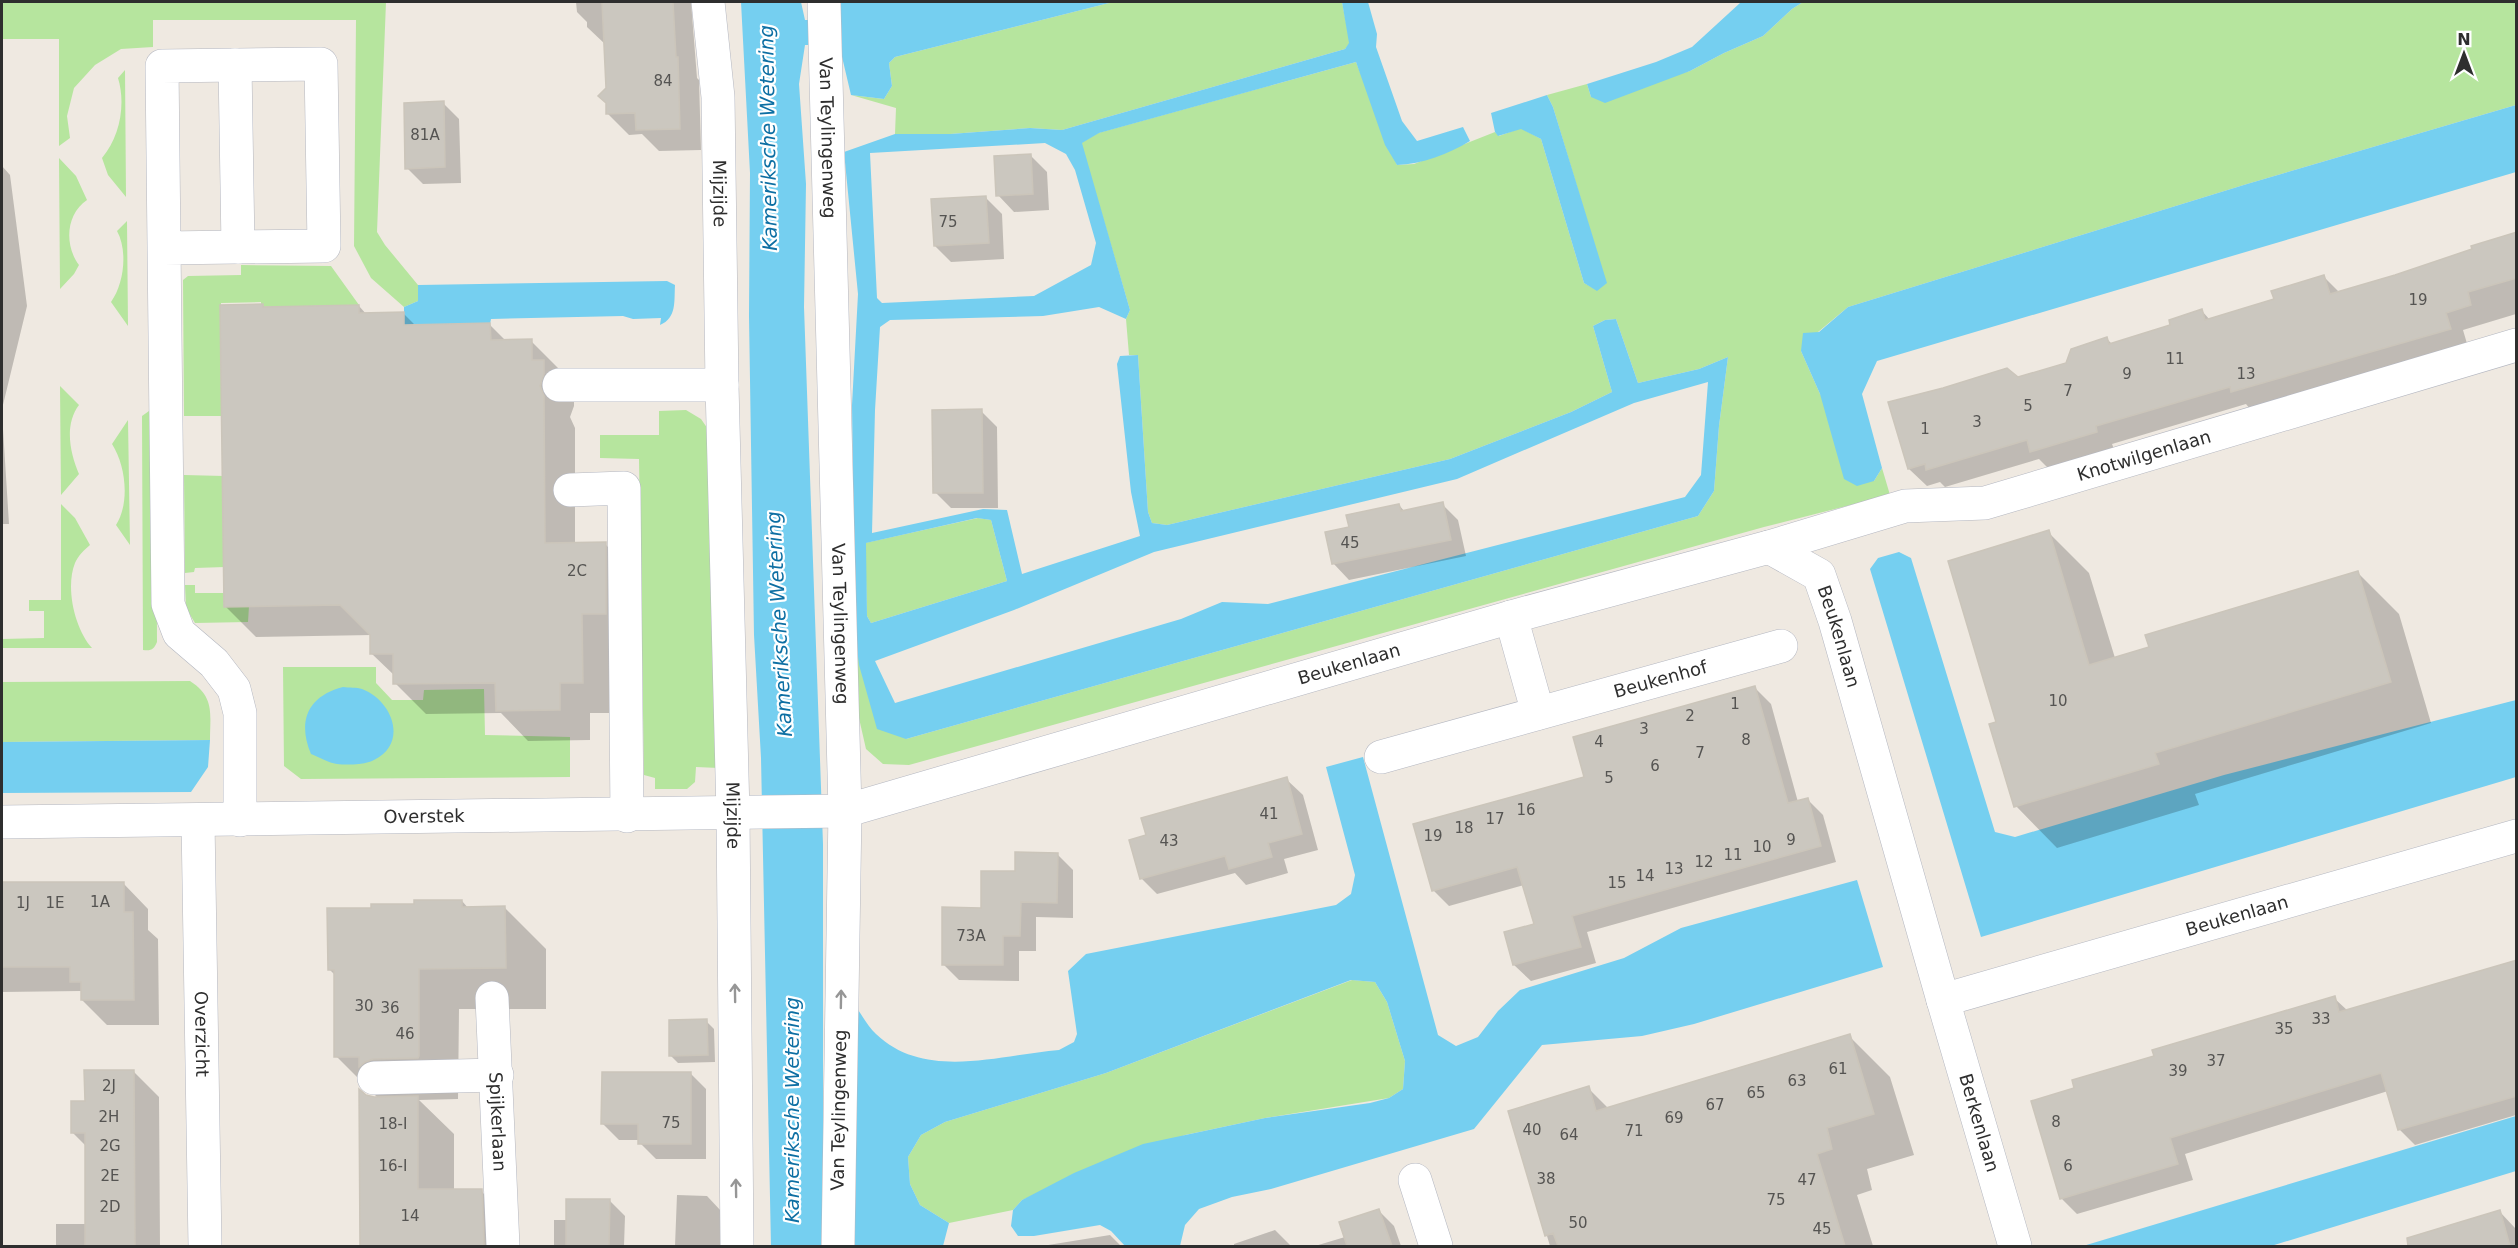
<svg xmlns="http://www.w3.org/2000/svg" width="2518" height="1248" font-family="'DejaVu Sans',sans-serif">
<rect width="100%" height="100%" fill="#efe9e1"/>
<!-- green -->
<path fill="#b6e59e" d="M2,2H386L377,232L385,245L418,285V301L404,307L371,278L354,246L356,20H153V47L121,49L95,65L74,88L67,116L70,138L59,146V39H2Z
M1113,2H1342L1350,43L1345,49L1062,130L1030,128L950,134H895L896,108L851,95L884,99L892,86L889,63L895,57Z
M1803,2H2516V105L2247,184L1848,307L1818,332L1801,351L1820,394L1874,481L1882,468L1890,495L1764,527L909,765L883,764L866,749L851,683L855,630L906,739L1698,516L1714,491L1719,426L1728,357L1699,369L1638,383L1616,319L1605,320L1593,326L1612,392L1571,412L1450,459L1167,525L1152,523L1148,512L1138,355H1129L1126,319L1130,310L1081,143L1098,133L1356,62L1397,165L1414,164L1495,132L1499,136L1521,128L1541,139L1584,283L1597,290L1606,283L1553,107L1547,95L1587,84L1591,97L1690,71L1724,53L1763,36L1792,9Z
M125,70L126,197L108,175L102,158C120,137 126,104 118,78Z
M59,158L76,176L87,200C66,214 64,245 79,265L74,274L60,289Z
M127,221L128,326L111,302C124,284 128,251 117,231Z
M241,265L331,266L359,305L261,307V302L221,303L223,416H184L183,280L188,276L241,275Z
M60,386L79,405C64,425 70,453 79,474L61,495Z
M156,406L157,642C154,649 152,651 143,650L142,416Z
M686,410L701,419L710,432L719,768L696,767L695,782L687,789H655V778L644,775L639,459L600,458V435H659V411Z
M128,420L130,545L116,525C130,503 126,466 112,444Z
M184,475L224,476L225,567L195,568L194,572L185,573Z
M61,504L75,518L90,545C84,550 78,556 75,563C65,588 75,629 92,648H2V639L44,638V611H29V600H61Z
M978,518L991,520L1007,581L871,623L867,616L865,543Z
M185,585H195V593H226L249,606L248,622L195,623L186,608Z
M283,667H376V683L392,700H423L424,690L484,689L485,735L570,737V777L301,779L284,766Z
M190,681C215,697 210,714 210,740L2,742V682Z
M1352,980L1375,982L1387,1002L1405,1061L1403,1089L1389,1098L1265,1118L1185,1135L1022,1200L1013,1210L949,1223L920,1205L910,1184L908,1157L921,1135L945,1122L1106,1073Z"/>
<!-- water -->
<path fill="#75cff0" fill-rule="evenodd" d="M741,2H801L805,20H809L810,45H805L799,84L806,184L804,307L823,844V1246H771L761,758L754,635L749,316L750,173Z
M839,2H1113L895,57L889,63L892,86L884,99L851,95L839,44Z
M1342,2H1368L1377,34L1376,47L1402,121L1417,141L1463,127L1470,141C1449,154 1422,164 1397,165L1385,145L1356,62L1099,133L1082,143L1130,310L1126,319L1099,307L1043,316L890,320L880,327L875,410L872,533L983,509L1007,510L1022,574L1140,536L1131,492L1117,364L1120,356L1138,355L1148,512L1152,523L1167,525L1450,459L1571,412L1612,392L1593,326L1605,320L1616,319L1638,383L1699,369L1728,357L1719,426L1714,491L1698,516L906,739L877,729L859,665L855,630L852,405L858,294L844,152L895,134H950L1030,128L1062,130L1345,49L1349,43ZM1045,143L1066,154L1075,170L1096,243L1091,265L1034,296L882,303L877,298L870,153ZM1708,382L1701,475L1685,497L1268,604L1222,602L1181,619L895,703L875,661L1014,610L1154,552L1457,479L1634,403ZM977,518L991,520L1007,581L871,623L867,616L866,543Z
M1745,2H1803L1792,9L1763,36L1724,53L1690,71L1605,103L1591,97L1587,84L1656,62L1692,47L1740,3Z
M1547,95L1553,107L1607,283L1597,291L1584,283L1541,139L1521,129L1498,136L1495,132L1491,113Z
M2516,105V172L1877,361L1862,394L1882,468L1874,481L1857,486L1844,479L1820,394L1801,351L1803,333L1819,332L1848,307L2247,184Z
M667,281L675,285C674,301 677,318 660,325L661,318L633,319L623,316L491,319L490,324L404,325V307L418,301V285Z
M1899,552L1911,558L1995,832L2015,837L2224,775L2516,700V777L1981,937L1870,569L1878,558Z
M343,687C349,688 357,687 362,689C392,700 409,743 374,760C365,765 347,765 337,764C329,763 319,757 311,754C297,721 308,696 343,687Z
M210,740L208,767L191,792L2,793V742Z
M1363,757L1438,1035L1456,1046L1478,1037L1498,1011L1520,990L1624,958L1681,928L1857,880L1883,967L1694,1024L1642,1036L1542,1045L1474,1129L1271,1189L1232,1197L1199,1209L1185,1225L1180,1246H1125L1111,1231L1100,1225L1034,1236H1018L1011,1226L1013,1210L1022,1200L1074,1173L1143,1144L1265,1118L1370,1103L1389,1098L1403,1089L1405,1061L1387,1002L1375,982L1351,980L1106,1073L945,1122L921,1135L908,1157L910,1184L920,1205L949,1223L943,1246H855L854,1004C861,1013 867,1026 876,1034C925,1081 999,1055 1059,1050L1074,1042L1077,1034L1068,971L1086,954L1336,905L1351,894L1355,875L1326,767Z
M2516,1116V1171L2271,1246H2083Z"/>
<!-- shadow -->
<path fill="#0003" d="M576,2H691L697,78L699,80L701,150L659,151L642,134L629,135L608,114L606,45L587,27V22L577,12Z
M443,103L459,119L461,183L423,184L407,168Z
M1031,156L1047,172L1049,210L1014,212L998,195Z
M2,166L10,175L27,306L2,409Z
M986,198L1002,214L1004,259L951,262L935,246Z
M2516,234V314L2463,330L2468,347L2250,409L2246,404L2112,444L2114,449L2049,469L2039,459L1945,487L1940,482L1927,486L1909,469L1890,403L2018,378L2068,364L2107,339L2112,344L2172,326L2202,311L2210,320L2276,300L2324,277L2340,293L2395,276Z
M262,305L265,308L359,306L367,315L403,313L416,326L490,325L506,341H531L562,372L574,392V406L570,417L575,428V544H605L636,575L613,713H590V740L528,741L501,713L426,714L395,683V676L372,654V635L256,637L225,606Z
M981,411L997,427L998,508H951L935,492Z
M2,413L9,524H2Z
M1442,504L1458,520L1466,556L1349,580L1333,563L1351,528L1399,505L1405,512Z
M2048,532L2089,573L2115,658L2151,648L2358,573L2399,614L2431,723L2195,794L2199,805L2057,848L2016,806L1998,723Z
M1755,688L1771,704L1798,802L1807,799L1823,815L1836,862L1587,932L1596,963L1531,981L1514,965L1506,933L1536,925L1524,885L1449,906L1433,890L1586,778Z
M1286,779L1303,795L1318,850L1284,859L1288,873L1246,885L1235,873L1157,894L1141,878Z
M1057,854L1073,870V918L1036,917V951H1019V981L959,980L943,964L983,909L1016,873Z
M123,883L148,909V930L158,939L159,1025H107L82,1000L81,991L2,992V884Z
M462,901L469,909L505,908L546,949V1009H459L458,1099L419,1100L454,1134V1191H481L518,1228L519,1246H362L361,1092L365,1096L378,1098L336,1056L335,975L329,969L372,909Z
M2516,961V1115L2415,1145L2399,1129L2388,1091L2185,1154L2193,1180L2077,1214L2062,1199L2033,1102L2076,1089L2156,1057L2334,998L2348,1011Z
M706,1021L714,1029L715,1062L678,1063L670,1055Z
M1849,1036L1890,1077L1914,1155L1867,1169L1872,1190L1857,1195L1873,1246H1550L1510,1112L1588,1088L1609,1109Z
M134,1072L159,1097L160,1246H56V1224H87L86,1146L73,1133L86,1102Z
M690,1073L706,1089V1159H656L640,1143V1140H619L603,1124Z
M677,1195L707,1196L722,1212L721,1246H675Z
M609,1200L625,1216L624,1246H554V1220H568Z
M1378,1210L1394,1226L1401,1246H1315L1345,1237Z
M2500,1212L2515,1228L2516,1246H2413L2411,1239Z
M1275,1230L1291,1246H1234V1244Z
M1110,1235L1121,1246H1042Z"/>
<!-- building -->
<path fill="#cbc7bf" stroke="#cbc5ba" stroke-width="1.5" d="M602,2H673L676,57H678L680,129L636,130L635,113L606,114V103L598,96L606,88Z
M444,101L445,167L405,169L404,103Z
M1031,154L1033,194L996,196L994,156Z
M986,196L989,243L934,246L931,199Z
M2517,232V278L2468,292L2471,305L2446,313L2451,329L2231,392L2230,387L2096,426L2097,432L2030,452L2027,440L1926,470L1925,464L1908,469L1888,402L1943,388L2007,368L2018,377L2066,363L2071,349L2107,337L2109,344L2170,325L2169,320L2202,309L2205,320L2274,299L2271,291L2324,275L2330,294L2395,275L2472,249L2471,246Z
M263,304V307L359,305V313L404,312V325L490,323L491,340L532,339V360H544V374L540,386L544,396L545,543L606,542V614H582L583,683H560V710L496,711L495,683L393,684V654H370V635L340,605L224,607L220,305Z
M982,409L983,493H933L932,410Z
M1443,502L1451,540L1332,564L1325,532L1349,527L1346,515L1399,504L1401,511Z
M2049,530L2089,665L2149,647L2145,635L2358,571L2391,682L2155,753L2159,764L2014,807L1989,724L1996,722L1948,561Z
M1755,686L1788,803L1808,798L1821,846L1572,916L1581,947L1513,965L1504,932L1534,924L1517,867L1432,891L1413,824L1584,777L1573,737Z
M1287,777L1302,834L1268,843L1272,857L1229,869L1225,856L1140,879L1129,840L1146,835L1141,818Z
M1015,852L1058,853L1057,903L1021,902L1020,936H1003V965H942V907L981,908V871H1015Z
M2,882H124V912H133L134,1000H81V982H70V967H2Z
M414,900H462V907L505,906L506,968L419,969V1056L418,1058L373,1059L365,1062L359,1067V1057H334V970H328L327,908H371V904H414Z
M2517,960V1096L2398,1130L2381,1073L2170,1138L2178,1164L2060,1199L2031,1101L2074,1088L2072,1080L2154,1056L2152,1050L2335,996L2339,1012Z
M707,1019L708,1055L669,1056V1020Z
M1850,1034L1874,1114L1827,1128L1832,1149L1817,1154L1845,1246H1558L1553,1233L1545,1236L1508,1111L1589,1086L1596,1111Z
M84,1070H134L135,1246H85V1133H71V1101H85Z
M602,1072H691V1144H638V1124H601Z
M359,1089L366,1095L374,1097L418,1096V1189H482L484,1246H360Z
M566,1199H610L609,1246H566Z
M1379,1209L1392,1246H1347L1339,1222Z
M2500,1210L2510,1246H2408L2407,1238Z"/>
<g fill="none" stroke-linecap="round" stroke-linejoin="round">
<!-- minor casing -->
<g stroke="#b4b7c1" stroke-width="34">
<g id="minor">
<path id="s1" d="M708,2L718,97L722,385L733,814L737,1246"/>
<path id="s2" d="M824,2L845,811L838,1246"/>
<path d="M235,65L238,247"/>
<path d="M164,248L324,246L321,64L162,66L168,604L179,633L214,663L234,689L240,713V820"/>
<path d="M559,385H722"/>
<path d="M570,490L624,488L627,816"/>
<path id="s3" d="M1769,547L1905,506L1985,503L2516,345"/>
<path d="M1511,617L1538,713"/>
<path id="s4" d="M1381,757L1781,646"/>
<path id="s5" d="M198,821L205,1246"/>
<path id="s6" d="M2,822L845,811L1511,617L1769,547L1819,575L1835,621L1943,1000L2516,836"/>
<path id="s7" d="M492,998L503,1246"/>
<path id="s8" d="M1943,1000L2015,1246"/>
<path d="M374,1078L497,1075"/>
<path d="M1415,1180L1436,1246"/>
</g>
</g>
<!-- minor -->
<use href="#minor" stroke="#fff" stroke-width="33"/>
</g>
<!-- one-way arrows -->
<defs><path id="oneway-shaft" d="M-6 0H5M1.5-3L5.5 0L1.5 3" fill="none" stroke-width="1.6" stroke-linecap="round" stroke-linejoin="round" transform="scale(1.5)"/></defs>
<g stroke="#969696">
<use href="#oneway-shaft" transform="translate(735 993) rotate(-91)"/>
<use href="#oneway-shaft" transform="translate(841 999) rotate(-89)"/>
<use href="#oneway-shaft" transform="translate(736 1188) rotate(-91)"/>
</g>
<g text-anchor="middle" stroke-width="4.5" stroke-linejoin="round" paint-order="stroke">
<!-- number labels -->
<g font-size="15" fill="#555452">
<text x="663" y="86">84</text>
<text x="425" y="140">81A</text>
<text x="948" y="227">75</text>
<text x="2418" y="305">19</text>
<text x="2175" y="364">11</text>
<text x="2127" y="379">9</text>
<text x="2246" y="379">13</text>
<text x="2068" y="396">7</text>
<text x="2028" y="411">5</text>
<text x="1977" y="427">3</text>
<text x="1925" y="434">1</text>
<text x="1350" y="548">45</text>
<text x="577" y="576">2C</text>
<text x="2058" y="706">10</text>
<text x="1735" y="709">1</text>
<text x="1690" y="721">2</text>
<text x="1644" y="734">3</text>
<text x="1746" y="745">8</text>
<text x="1599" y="747">4</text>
<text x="1700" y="758">7</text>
<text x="1655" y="771">6</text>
<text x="1609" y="783">5</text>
<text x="1526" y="815">16</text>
<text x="1269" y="819">41</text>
<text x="1495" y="824">17</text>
<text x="1464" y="833">18</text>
<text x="1433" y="841">19</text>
<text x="1791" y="845">9</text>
<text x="1169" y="846">43</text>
<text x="1762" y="852">10</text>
<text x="1733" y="860">11</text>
<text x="1704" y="867">12</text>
<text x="1674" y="874">13</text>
<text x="1645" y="881">14</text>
<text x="1617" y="888">15</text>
<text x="100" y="907">1A</text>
<text x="23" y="908">1J</text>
<text x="55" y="908">1E</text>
<text x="971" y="941">73A</text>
<text x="364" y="1011">30</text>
<text x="390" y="1013">36</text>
<text x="2321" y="1024">33</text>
<text x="2284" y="1034">35</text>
<text x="405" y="1039">46</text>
<text x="2216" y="1066">37</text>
<text x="1838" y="1074">61</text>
<text x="2178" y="1076">39</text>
<text x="1797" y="1086">63</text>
<text x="109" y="1091">2J</text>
<text x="1756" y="1098">65</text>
<text x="1715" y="1110">67</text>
<text x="109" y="1122">2H</text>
<text x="1674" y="1123">69</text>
<text x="2056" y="1127">8</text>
<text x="671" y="1128">75</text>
<text x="393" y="1129">18-I</text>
<text x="1532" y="1135">40</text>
<text x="1634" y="1136">71</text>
<text x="1569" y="1140">64</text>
<text x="110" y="1151">2G</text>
<text x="393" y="1171">16-I</text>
<text x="2068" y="1171">6</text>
<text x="110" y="1181">2E</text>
<text x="1546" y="1184">38</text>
<text x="1807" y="1185">47</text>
<text x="1776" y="1205">75</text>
<text x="110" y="1212">2D</text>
<text x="410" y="1221">14</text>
<text x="1578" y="1228">50</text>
<text x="1822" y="1234">45</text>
</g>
<!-- street labels -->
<g font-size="18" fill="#2e2e2e" stroke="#fff">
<text dy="6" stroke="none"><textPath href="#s2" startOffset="136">Van Teylingenweg</textPath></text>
<text dy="6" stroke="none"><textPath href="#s1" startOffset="192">Mijzijde</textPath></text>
<text dy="6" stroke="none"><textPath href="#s3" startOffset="388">Knotwilgenlaan</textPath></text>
<text dy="6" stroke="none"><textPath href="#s2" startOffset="622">Van Teylingenweg</textPath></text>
<text dy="6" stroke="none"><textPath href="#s6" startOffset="1926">Beukenlaan</textPath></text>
<text dy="6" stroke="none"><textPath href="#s6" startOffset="1368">Beukenlaan</textPath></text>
<text dy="6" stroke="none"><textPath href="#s4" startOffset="290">Beukenhof</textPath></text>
<text dy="6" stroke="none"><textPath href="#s1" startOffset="814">Mijzijde</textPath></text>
<text dy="6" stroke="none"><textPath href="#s6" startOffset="422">Overstek</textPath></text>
<text dy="6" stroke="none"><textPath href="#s6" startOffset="2610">Beukenlaan</textPath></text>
<text dy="6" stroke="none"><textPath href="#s5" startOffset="213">Overzicht</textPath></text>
<text transform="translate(839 1110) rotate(-89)" y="6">Van Teylingenweg</text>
<text dy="6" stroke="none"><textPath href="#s7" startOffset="124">Spijkerlaan</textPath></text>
<text dy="6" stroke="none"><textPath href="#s8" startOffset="128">Berkenlaan</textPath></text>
</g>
<!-- water labels -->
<g font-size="20" font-style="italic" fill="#0d6fa3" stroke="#fff">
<text transform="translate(768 138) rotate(-91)" y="7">Kameriksche Wetering</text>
<text transform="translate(779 624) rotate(-93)" y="7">Kameriksche Wetering</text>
<text transform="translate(792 1110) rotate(-90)" y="7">Kameriksche Wetering</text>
</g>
</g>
<!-- border -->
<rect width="2518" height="1248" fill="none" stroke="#2e2e2e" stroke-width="6"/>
<!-- north arrow -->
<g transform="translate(2464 54)" stroke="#ffffff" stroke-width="4.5" paint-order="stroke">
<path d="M0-4.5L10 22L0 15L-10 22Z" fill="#2e2e2e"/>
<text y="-9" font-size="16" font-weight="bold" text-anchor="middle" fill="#2e2e2e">N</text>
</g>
</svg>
